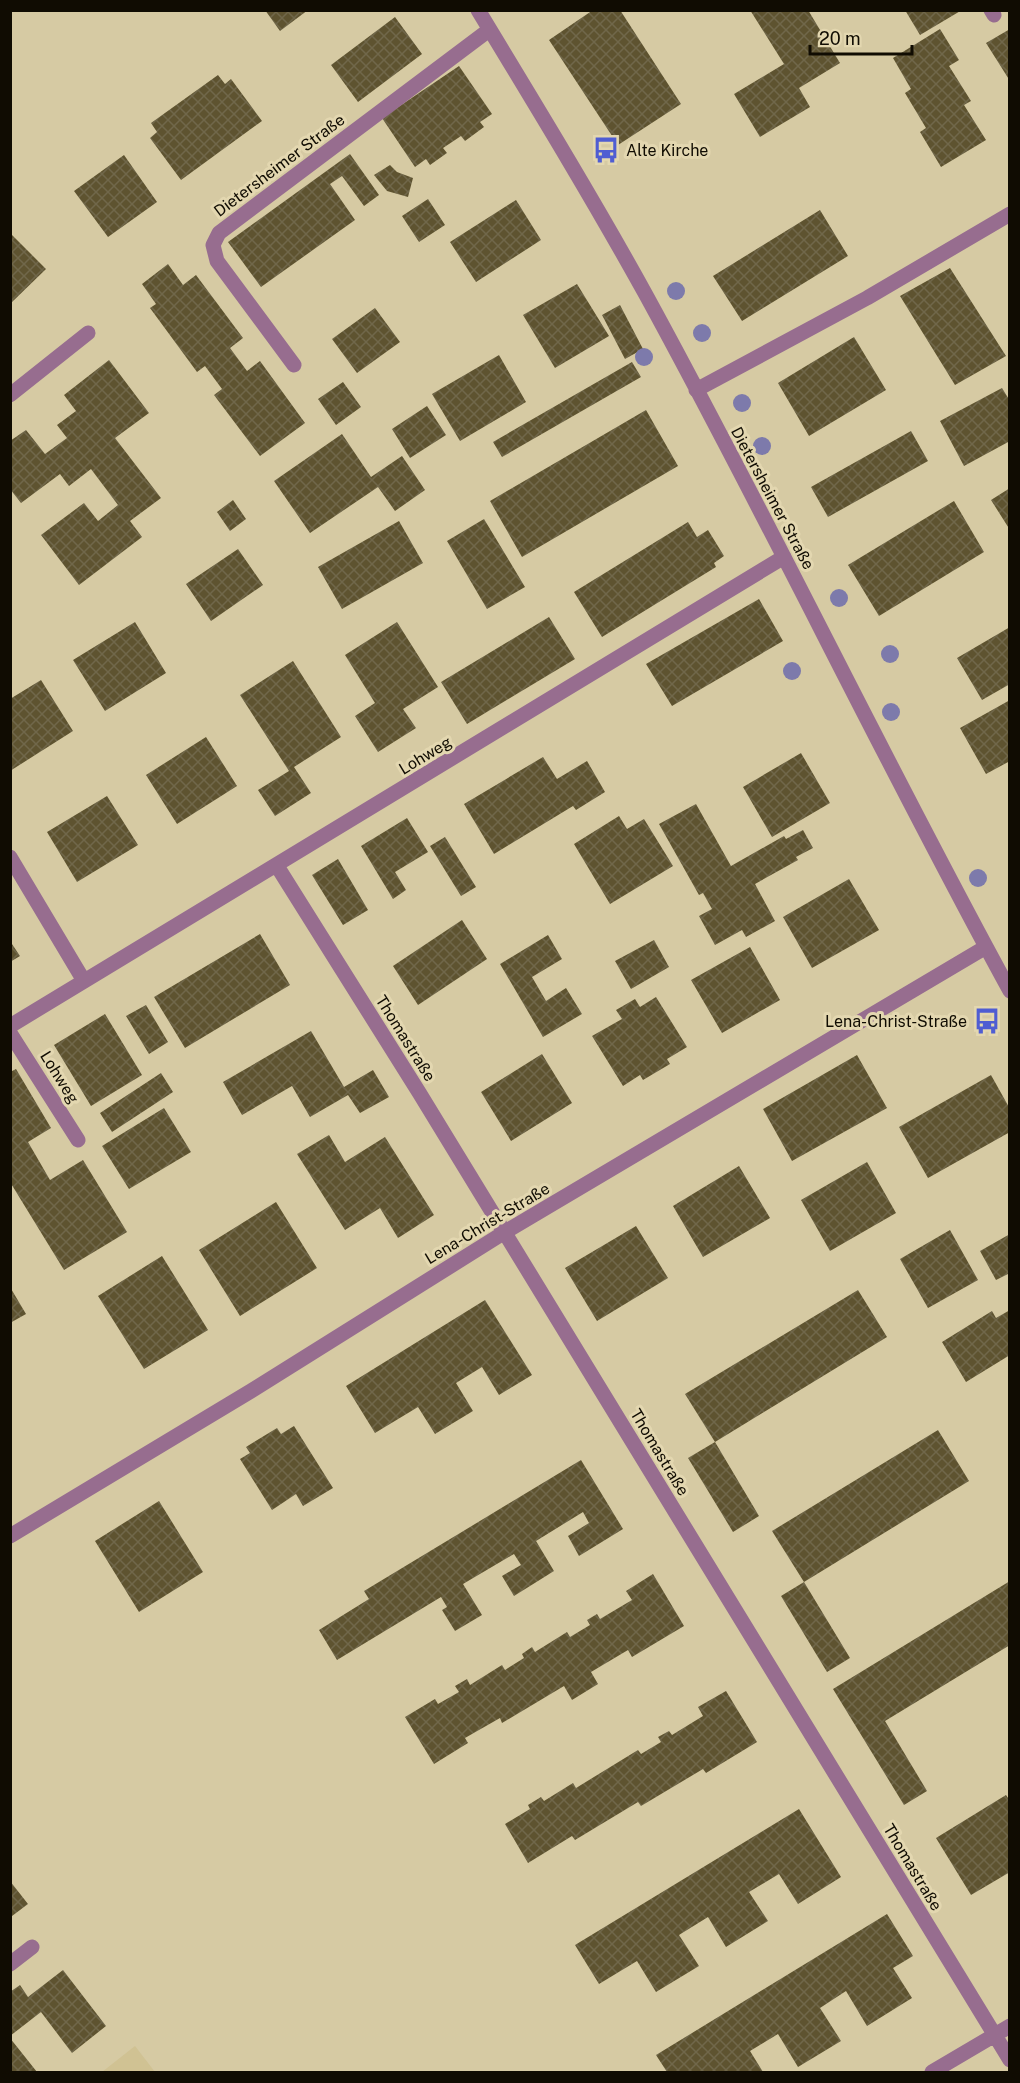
<svg xmlns="http://www.w3.org/2000/svg" width="1020" height="2083" font-family="'Public Sans',sans-serif">
<defs>
<pattern id="building-cross-hatch" width="8" height="8" patternUnits="userSpaceOnUse" patternTransform="scale(1.5)"><rect width="8" height="8" fill="#5e5330"/><path d="M0 0l8 8M0 8l8-8" fill="none" stroke="#70674a"/></pattern>
</defs>
<rect width="100%" height="100%" fill="#d6caa3"/>
<!-- built -->
<path fill="#d0c293" d="M135,2046L155,2072H102Z"/>
<!-- building -->
<path fill="url(#building-cross-hatch)" d="M265,10H308L280,31Z
M593,10H620L681,104L618,145L549,40Z
M750,10H808L840,63L799,88L810,107L760,137L734,94L784,64Z
M905,10H962L920,35Z
M395,17L422,54L358,102L331,65Z
M940,29L959,60L949,66L971,101L964,105L986,140L941,167L920,132L926,128L905,93L911,89L893,58Z
M1010,29V81L986,43Z
M459,66L492,114L480,122L484,127L465,141L461,136L443,148L447,153L430,165L426,159L415,167L382,118Z
M218,75L225,84L231,79L262,121L181,180L150,138L157,132L151,123Z
M350,154L379,195L364,206L342,176L330,184L355,220L261,287L228,242Z
M124,155L157,202L108,237L74,191Z
M390,165L397,172L413,178L408,197L387,191L374,175Z
M428,199L445,225L419,242L402,216Z
M516,200L541,240L476,282L450,242Z
M820,210L848,256L742,321L713,276Z
M10,233L46,269L10,304Z
M168,264L183,285L196,275L243,338L230,348L247,371L260,361L305,423L260,456L214,395L222,389L205,366L197,372L150,308L156,304L142,284Z
M950,268L1006,356L955,385L900,296Z
M577,284L609,336L555,368L523,315Z
M620,305L643,349L625,359L602,315Z
M375,308L400,342L357,373L332,339Z
M854,337L886,390L809,436L778,383Z
M499,355L526,402L460,441L432,394Z
M109,360L149,413L115,438L161,498L130,521L142,537L79,585L41,535L84,503L98,521L118,505L91,469L69,486L60,474L21,503L10,489V441L26,430L45,454L67,438L57,425L76,411L64,395Z
M632,362L641,377L502,457L493,442Z
M343,382L361,407L336,425L318,399Z
M1002,388L1010,401V441L964,466L940,421Z
M427,406L446,435L410,458L392,429Z
M646,410L678,466L522,557L490,501Z
M911,431L928,461L828,517L811,487Z
M342,434L371,477L402,456L425,490L395,511L378,487L310,533L274,481Z
M1010,488V530L991,500Z
M233,500L246,519L230,531L217,512Z
M954,501L984,552L879,616L848,565Z
M484,519L525,587L487,609L447,541Z
M399,521L423,563L342,609L318,567Z
M688,522L697,537L708,530L724,556L714,563L716,567L602,637L574,592Z
M238,549L263,585L211,621L186,584Z
M759,599L783,641L672,706L646,664Z
M549,617L575,659L467,724L441,682Z
M135,622L166,673L105,711L73,660Z
M397,622L438,687L403,709L416,728L378,752L355,716L375,703L345,655Z
M1010,627V684L982,700L957,658Z
M293,661L341,737L294,767L311,793L275,816L258,790L289,771L240,695Z
M41,680L73,731L10,771V699Z
M1010,700V761L986,774L960,728Z
M206,737L237,786L177,824L146,775Z
M801,753L830,803L772,837L743,787Z
M543,757L557,779L587,761L605,792L576,810L573,806L494,854L464,804Z
M107,796L138,845L77,882L47,832Z
M696,804L731,866L784,836L786,839L803,830L813,848L796,857L798,860L755,884L775,921L746,937L742,930L715,945L699,916L712,909L703,893L699,895L659,824Z
M619,816L627,829L644,819L673,866L610,904L574,844Z
M407,818L428,852L395,872L406,890L393,899L361,846Z
M445,837L476,887L461,896L430,846Z
M338,859L368,910L343,925L312,875Z
M849,879L879,930L812,968L783,917Z
M462,920L487,959L418,1005L393,966Z
M260,934L290,985L185,1048L154,997Z
M548,935L562,959L532,977L546,1001L566,988L582,1014L543,1037L500,964Z
M654,940L669,967L631,989L615,961Z
M10,941L20,956L10,962Z
M750,947L780,1000L722,1033L691,980Z
M656,997L687,1047L667,1059L670,1064L643,1080L640,1075L623,1086L592,1036L622,1019L616,1010L635,999L640,1007Z
M146,1005L168,1042L149,1054L126,1016Z
M105,1014L142,1075L91,1106L54,1045Z
M311,1031L344,1087L373,1070L389,1097L360,1113L348,1095L310,1117L292,1086L242,1115L223,1082Z
M542,1054L572,1103L511,1141L481,1092Z
M857,1055L887,1108L792,1161L763,1109Z
M16,1069L51,1128L28,1142L50,1180L83,1160L127,1232L64,1270L10,1182V1072Z
M161,1073L173,1092L112,1132L100,1113Z
M991,1075L1010,1109V1132L928,1178L899,1127Z
M164,1108L191,1152L129,1189L102,1146Z
M329,1135L345,1162L385,1137L434,1215L398,1238L380,1208L345,1230L297,1154Z
M867,1162L896,1213L830,1251L801,1200Z
M739,1166L770,1218L703,1257L673,1206Z
M276,1202L317,1268L240,1316L199,1250Z
M636,1226L668,1278L597,1321L565,1268Z
M950,1230L978,1280L928,1308L900,1259Z
M1010,1234V1273L996,1280L980,1251Z
M162,1256L208,1330L144,1369L98,1296Z
M10,1287L26,1314L10,1323Z
M858,1290L887,1337L715,1442L685,1394Z
M485,1300L532,1375L499,1395L482,1367L456,1383L473,1411L435,1434L418,1407L375,1433L346,1386Z
M1010,1310V1355L966,1382L942,1342L992,1311L996,1318Z
M294,1426L333,1488L303,1506L296,1494L272,1510L240,1459L250,1453L246,1447L277,1428L281,1434Z
M938,1430L969,1481L804,1582L850,1658L827,1672L781,1596L804,1582L772,1531Z
M715,1442L759,1516L733,1532L688,1458Z
M581,1460L623,1529L579,1556L568,1536L589,1523L583,1512L536,1541L554,1571L514,1596L502,1576L521,1565L514,1554L463,1584L482,1615L455,1631L442,1610L447,1607L441,1597L337,1660L319,1630L369,1599L364,1591Z
M159,1501L203,1572L139,1612L95,1541Z
M653,1574L684,1626L632,1657L628,1650L591,1672L598,1684L572,1700L564,1686L502,1723L500,1718L465,1738L468,1743L434,1764L405,1717L435,1699L438,1704L459,1692L455,1686L467,1679L470,1685L502,1665L505,1670L524,1658L522,1654L532,1647L535,1652L567,1632L570,1637L590,1625L587,1620L597,1614L600,1619L632,1600L626,1591Z
M1010,1581V1645L885,1721L927,1791L904,1805L833,1689Z
M726,1691L757,1742L706,1773L703,1769L641,1806L638,1802L575,1840L572,1836L528,1863L505,1824L530,1809L528,1805L541,1797L544,1801L573,1783L576,1788L638,1750L641,1754L661,1742L658,1737L669,1731L672,1735L703,1716L698,1707Z
M1006,1795L1010,1801V1872L971,1895L936,1838Z
M799,1809L841,1877L798,1904L779,1874L749,1892L768,1921L726,1947L708,1917L679,1935L699,1966L656,1992L637,1961L599,1984L575,1945Z
M10,1881L28,1904L12,1916L10,1914Z
M887,1914L913,1956L893,1968L912,1998L867,2026L846,1991L820,2008L841,2041L798,2067L778,2034L750,2051L763,2072H667L656,2055Z
M63,1970L106,2026L72,2053L41,2012L10,2036V1992L20,1985L28,1997Z
M10,2038L37,2072H10Z"/>
<g fill="none" stroke-linecap="round" stroke-linejoin="round">
<!-- minor -->
<path stroke="#976d8f" stroke-width="15" d="M478,10C535,104 593,199 646,295C772,525 884,761 1010,991
M991,10L994,15
M294,365L217,261L213,245L219,233L489,30
M696,390L867,298L1010,214
M10,395L88,333
M10,857L84,981
M277,866L420,1094L1010,2060
M10,1026L784,557
M10,1033L78,1140
M10,1536L251,1391L505,1232L986,947
M10,1964L32,1947
M932,2072L1010,2026"/>
</g>
<!-- trees -->
<g fill="#7d7aab">
<circle cx="676" cy="291" r="9"/>
<circle cx="702" cy="333" r="9"/>
<circle cx="644" cy="357" r="9"/>
<circle cx="742" cy="403" r="9"/>
<circle cx="762" cy="446" r="9"/>
<circle cx="839" cy="598" r="9"/>
<circle cx="890" cy="654" r="9"/>
<circle cx="792" cy="671" r="9"/>
<circle cx="891" cy="712" r="9"/>
<circle cx="978" cy="878" r="9"/>
</g>
<!-- icons -->
<defs>
<g id="bus-bare" transform="scale(2.07)"><path d="M-5-6H5V4H4V6H2V4H-2V6H-4V4H-5ZM-3.5-4V0h7V-4ZM-3.5 1.2v1.5H-2V1.2ZM2 1.2v1.5H3.5V1.2Z" fill="#4f5dd2" stroke="#e3d7b0" stroke-width="2.5" paint-order="stroke"/></g>
</defs>
<g fill-rule="evenodd">
<use href="#bus-bare" x="606" y="150"/>
<use href="#bus-bare" x="987" y="1021"/>
</g>
<g text-anchor="middle" stroke-width="6" stroke-linejoin="round" paint-order="stroke">
<!-- poi labels -->
<g font-size="16" fill="#100c02" stroke="#e3d7b0" text-anchor="start">
<text x="626" y="156">Alte Kirche</text>
<text x="967" y="1027" text-anchor="end">Lena-Christ-Straße</text>
</g>
<!-- street labels -->
<g font-size="16" fill="#100c02" stroke="#e3d7b0">
<text transform="translate(279 165) rotate(-37)" y="6">Dietersheimer Straße</text>
<text transform="translate(773 498) rotate(62)" y="6">Dietersheimer Straße</text>
<text transform="translate(425 755) rotate(-31)" y="6">Lohweg</text>
<text transform="translate(406 1038) rotate(58)" y="6">Thomastraße</text>
<text transform="translate(60 1077) rotate(58)" y="6">Lohweg</text>
<text transform="translate(487 1223) rotate(-31)" y="6">Lena-Christ-Straße</text>
<text transform="translate(660 1452) rotate(59)" y="6">Thomastraße</text>
<text transform="translate(913 1867) rotate(59)" y="6">Thomastraße</text>
</g>
</g>
<!-- border -->
<rect width="1020" height="2083" fill="none" stroke="#100c02" stroke-width="24"/>
<!-- scale -->
<path d="M810 45v9h102v-9" fill="none" stroke="#100c02" stroke-width="3"/>
<text x="819" y="45" font-size="18" fill="#100c02" stroke="#e3d7b0" stroke-width="4.5" paint-order="stroke">20 m</text>
</svg>
